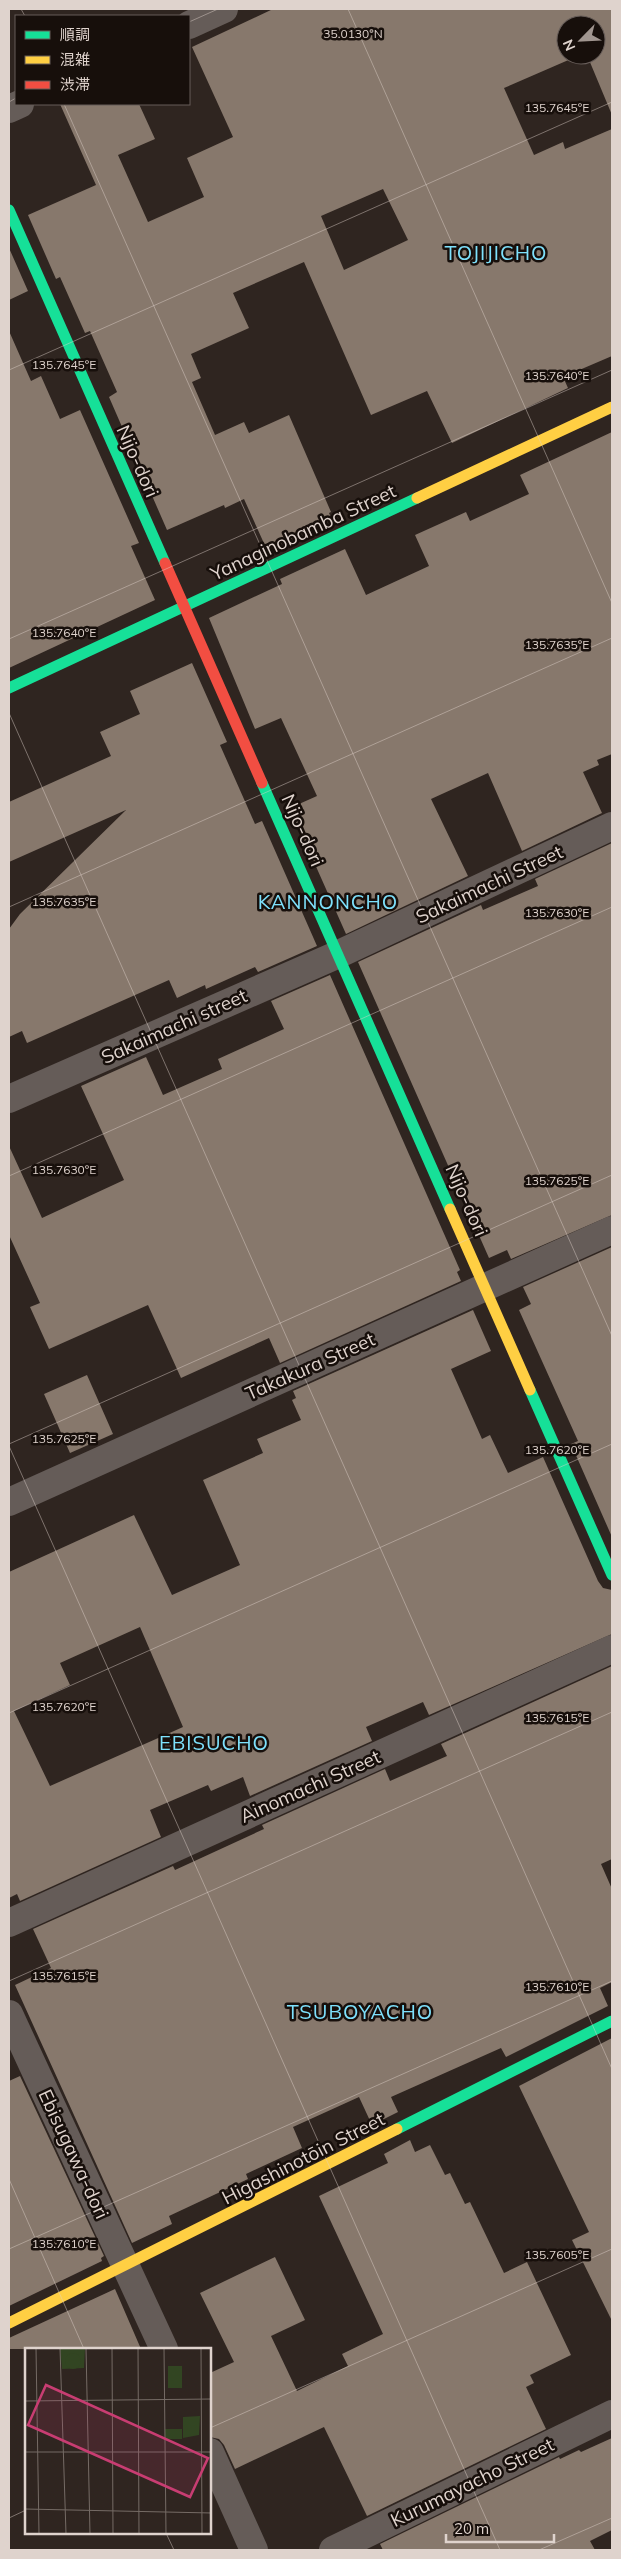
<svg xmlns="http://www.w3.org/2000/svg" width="621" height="2559" font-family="Mulish,'Noto Sans JP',sans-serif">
<rect width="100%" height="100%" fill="#2f2520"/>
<!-- building -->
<path fill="#87786c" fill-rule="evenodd" d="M273,9H612V115L587,55H596V25H566V55H580L504,88L534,155L563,142L565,149L612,129V356L563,377L568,388L452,443L427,391L371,415L304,262L233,293L249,328L191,354L201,378L192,382L215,435L244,422L249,433L289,415L331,512L329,513L332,520L267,550L244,499L225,508L224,505L167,530L109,397L117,392L90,331L85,333L60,277L56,279L28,215L96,185L60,104H139L155,139L118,155L148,222L204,197L187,158L233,137L192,47ZM383,189L408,240L344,270L321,216Z
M9,248L28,291L9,300Z
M9,331L31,381L41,376L60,419L80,410L139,543L131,546L155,600L9,668Z
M612,432V754L597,760L599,765L583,772L602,813L522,851L488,773L431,799L468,876L346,934L290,808L317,796L281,718L255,729L209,618L282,584L280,579L345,549L366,595L429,566L415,535L466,512L470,521L529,494L520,475Z
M192,663L227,742L220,745L255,824L262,821L317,946L258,972L255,967L206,989L205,985L177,998L169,980L27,1043L22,1031L9,1037V929L20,914L126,810L9,862V802L111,756L100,732L140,714L130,691Z
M612,843V1215L511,1259L507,1250L489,1258L358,962L481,905L483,910L538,886L535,879Z
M330,975L460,1270L457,1272L461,1281L280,1363L269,1338L181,1378L148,1305L49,1349L30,1307L40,1303L9,1235V1146L42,1218L124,1180L81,1086L146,1057L163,1095L222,1069L218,1059L284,1029L271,1001Z
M612,1247V1537L571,1444L578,1441L519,1310L531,1304L523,1287Z
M473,1310L491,1351L451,1369L482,1439L490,1435L508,1473L543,1457L598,1581L603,1588L612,1590V1634L429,1715L423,1702L366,1727L372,1741L250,1796L243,1777L211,1791L208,1785L150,1810L161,1837L20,1901L17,1894L9,1898V1572L134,1515L172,1595L240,1565L203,1480L263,1453L257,1439L301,1420L292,1400L296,1398L293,1391ZM140,1627L183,1727L50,1786L14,1711L70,1685L60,1663Z
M87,1375L113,1434L70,1453L44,1394Z
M612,1666V1859L601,1864L612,1889V1982L600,1988L608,2006L506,2057L501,2048L391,2097L398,2112L372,2125L359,2097L293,2127L302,2148L246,2174L248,2179L169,2216L172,2224L132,2243L15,1985L51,1968L33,1929L173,1866L175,1870L264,1829L262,1825L385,1769L390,1781L447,1756L441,1744Z
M612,2038V2321L572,2240L589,2232L519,2086Z
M20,2076L104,2256L101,2258L102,2261L9,2306V2081Z
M410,2140L415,2152L430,2145L445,2175L450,2173L465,2204L470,2202L504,2273L527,2262L571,2355L530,2375L534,2383L526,2387L546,2429L367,2516L324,2427L235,2469L224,2445L219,2439L210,2437V2373L234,2362L200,2293L275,2257L305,2320L271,2336L297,2391L348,2366L342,2354L383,2334L319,2196L388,2163L384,2154Z
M115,2289L141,2349H9V2338Z
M612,2438V2530L590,2541L595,2550H383L380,2544L559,2457L560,2459L579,2450L581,2452Z"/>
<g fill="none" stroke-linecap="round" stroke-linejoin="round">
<!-- street -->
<path stroke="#655c58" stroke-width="28" d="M189,25L224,9
M9,109L20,104
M9,1099L339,954L612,826
M9,1502L612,1230
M9,1923L612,1649
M9,2014L164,2349
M210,2452L254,2550
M333,2550L612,2414"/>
<!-- fast -->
<path stroke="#16e098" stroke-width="11" d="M9,210L165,563
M9,688L417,498
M262,783L450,1209
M530,1390L612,1575
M397,2129L612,2021"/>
<!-- slow -->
<path stroke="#ffcf43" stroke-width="11" d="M417,498L612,407
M450,1209L530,1390
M9,2323L397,2129"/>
<!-- jam -->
<path stroke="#f24e42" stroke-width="11" d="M165,563L262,783"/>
</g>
<!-- ticks -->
<path fill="none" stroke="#dfd3cd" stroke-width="1" stroke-opacity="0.45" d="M21,9L25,16M348,9L612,603M189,22L218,9M9,102L16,98M64,104L612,1336M9,370L612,102M9,639L612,370M9,713L612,2069M9,907L612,638M9,1176L612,907M9,1444L612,1175M9,1446L500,2550M9,1713L612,1444M9,1981L612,1712M9,2179L84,2349M9,2249L612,1981M210,2428L612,2249M9,2518L26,2510M166,2533L174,2550M539,2550L612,2518"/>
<g text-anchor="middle" stroke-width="5" stroke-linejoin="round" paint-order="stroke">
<!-- street labels -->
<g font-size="19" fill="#dfd3cd" stroke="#170f0b">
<text transform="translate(138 461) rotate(66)" y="7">Nijo-dori</text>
<text transform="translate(303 532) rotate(-25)" y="7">Yanaginobamba Street</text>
<text transform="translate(303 830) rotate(66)" y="7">Nijo-dori</text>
<text transform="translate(489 884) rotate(-25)" y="7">Sakaimachi Street</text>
<text transform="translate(174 1026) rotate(-24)" y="7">Sakaimachi street</text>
<text transform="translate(467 1200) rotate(66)" y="7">Nijo-dori</text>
<text transform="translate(310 1366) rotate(-24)" y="7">Takakura Street</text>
<text transform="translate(310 1786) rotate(-24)" y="7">Ainomachi Street</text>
<text transform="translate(74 2154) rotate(65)" y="7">Ebisugawa-dori</text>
<text transform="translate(303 2158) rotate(-27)" y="7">Higashinotōin Street</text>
<text transform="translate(472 2482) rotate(-26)" y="7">Kurumayacho Street</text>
</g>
<!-- neighbourhood labels -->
<g font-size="20" letter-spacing="1" fill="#7ee1fc" stroke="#170f0b">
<text x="496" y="260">TOJIJICHO</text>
<text x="328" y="909">KANNONCHO</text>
<text x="214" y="1750">EBISUCHO</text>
<text x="360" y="2019">TSUBOYACHO</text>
</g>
</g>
<!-- overview -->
<g transform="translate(25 2348)">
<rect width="186" height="186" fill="#2f2520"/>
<path d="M35,0H60L59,20L37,21ZM140,81H157V91H140Z" fill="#324522"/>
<path d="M40 13a8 8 0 1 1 16 0a8 8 0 1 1-16 0ZM143,18H157V40H143ZM175,68L174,87L158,90V69Z" fill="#324522"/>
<path fill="none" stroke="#756b65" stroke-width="1" d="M11,0L14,186M35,0L41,186M61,0L65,186M87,0L88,186M113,0L114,186M139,0L141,186M176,0L177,186M0,53L187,51M0,104H187M0,161L187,165"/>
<path fill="#c83d72" fill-opacity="0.15" stroke="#c83d72" stroke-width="2.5" d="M21,37L183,110L165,149L3,77Z"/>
<rect width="186" height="186" fill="none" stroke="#dfd3cd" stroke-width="2.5"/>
</g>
<g font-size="12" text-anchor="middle" fill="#dfd3cd" stroke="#170f0b" stroke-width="5" stroke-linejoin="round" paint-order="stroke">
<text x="353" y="38">35.0130°N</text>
<text x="557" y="112">135.7645°E</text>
<text x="64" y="369">135.7645°E</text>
<text x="557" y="380">135.7640°E</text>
<text x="64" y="637">135.7640°E</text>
<text x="557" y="649">135.7635°E</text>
<text x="64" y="906">135.7635°E</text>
<text x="557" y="917">135.7630°E</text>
<text x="64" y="1174">135.7630°E</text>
<text x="557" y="1185">135.7625°E</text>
<text x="64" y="1443">135.7625°E</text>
<text x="557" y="1454">135.7620°E</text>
<text x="64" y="1711">135.7620°E</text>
<text x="557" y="1722">135.7615°E</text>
<text x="64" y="1980">135.7615°E</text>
<text x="557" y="1991">135.7610°E</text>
<text x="64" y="2248">135.7610°E</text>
<text x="557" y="2259">135.7605°E</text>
</g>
<!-- border -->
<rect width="621" height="2559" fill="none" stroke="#dfd3cd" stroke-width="20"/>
<!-- legend -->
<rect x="15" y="15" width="175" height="90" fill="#170f0b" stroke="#675d59"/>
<rect x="25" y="31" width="25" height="8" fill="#16e098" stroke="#675d59"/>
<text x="60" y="40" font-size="15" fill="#dfd3cd">順調</text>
<rect x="25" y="56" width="25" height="8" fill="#ffcf43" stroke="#675d59"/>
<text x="60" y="65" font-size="15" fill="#dfd3cd">混雑</text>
<rect x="25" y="81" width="25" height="8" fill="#f24e42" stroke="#675d59"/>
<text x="60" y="90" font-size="15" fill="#dfd3cd">渋滞</text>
<!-- north arrow -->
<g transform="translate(581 40) rotate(246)"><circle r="24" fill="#170f0b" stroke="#675d59"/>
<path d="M0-4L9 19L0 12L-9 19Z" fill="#a19690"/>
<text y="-8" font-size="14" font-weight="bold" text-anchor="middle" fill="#dfd3cd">N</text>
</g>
<!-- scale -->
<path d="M446 2534v8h108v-8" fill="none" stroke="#dfd3cd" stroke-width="2.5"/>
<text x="454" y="2534" font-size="15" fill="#dfd3cd" stroke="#170f0b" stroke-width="4" paint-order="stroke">20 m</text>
</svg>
